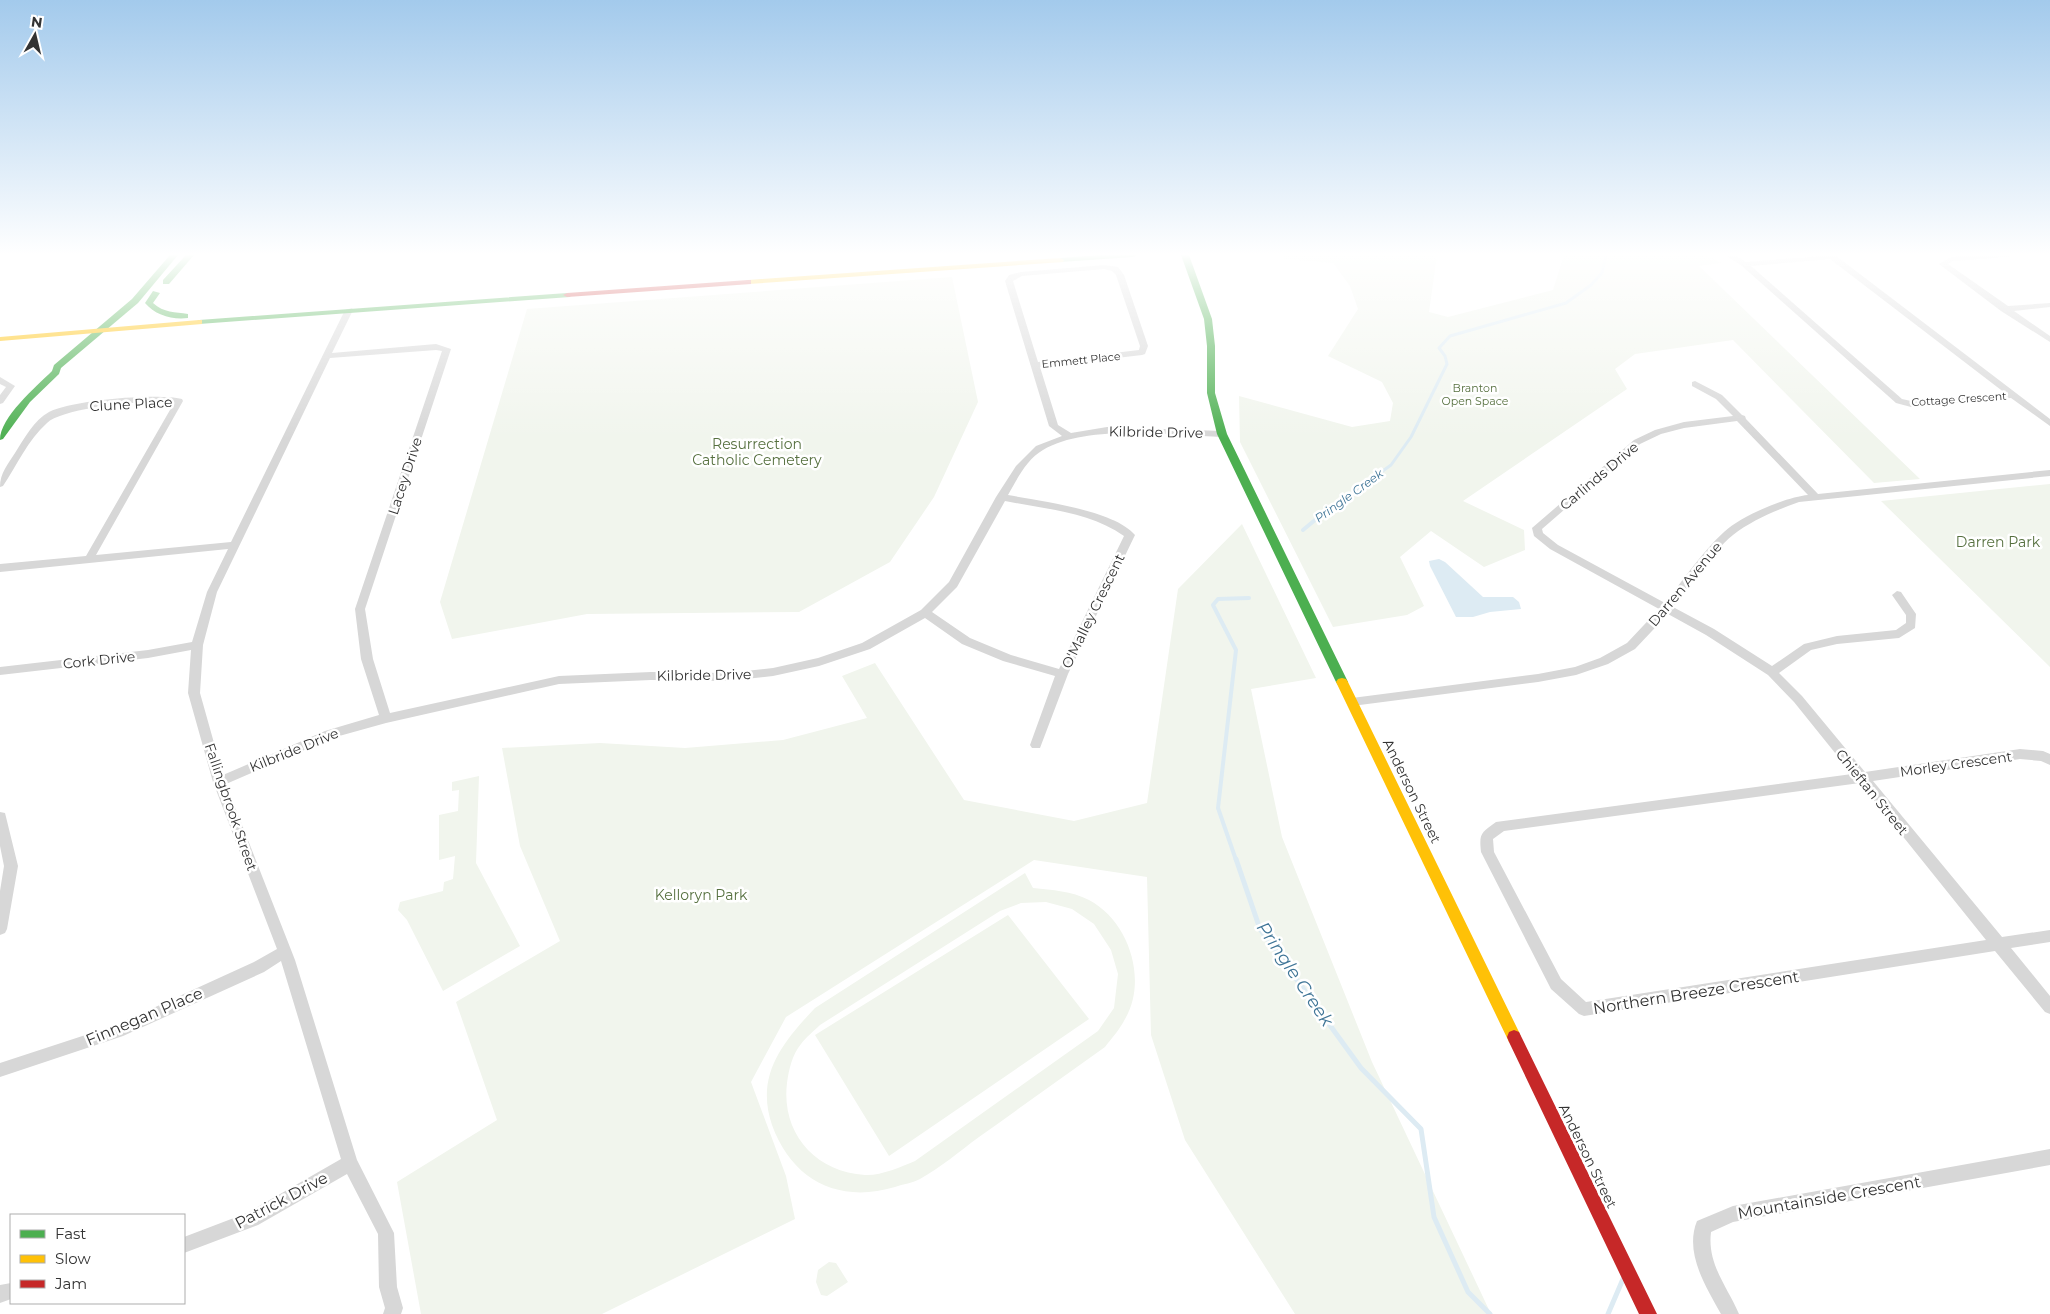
<svg xmlns="http://www.w3.org/2000/svg" width="2050" height="1314" font-family="Montserrat,sans-serif">
<rect width="100%" height="100%" fill="#fff"/>
<!-- green -->
<path fill="#f1f5ed" fill-rule="evenodd" d="M1283,255H1437L1429,312L1448,317L1553,290L1564,255H1706L1721,263L1699,266L1920,479L1874,483L1733,340L1635,354L1615,369L1627,389L1463,501L1524,530L1525,550L1484,567L1431,531L1400,557L1424,606L1407,615L1333,627L1240,442L1239,396L1352,427L1390,421L1393,403L1382,382L1328,356L1358,309L1350,286L1333,263L1284,259Z
M952,277L978,402L934,497L890,562L799,612L587,614L452,639L440,602L527,309Z
M2050,484V667L1881,501Z
M1242,524L1316,678L1251,689L1282,837L1372,1062L1491,1314H1295L1185,1140L1151,1035L1147,877L1034,860L786,1017L751,1082L786,1176L795,1219L602,1314H421L397,1182L497,1120L456,1002L560,941L520,846L502,748L600,743L685,748L783,740L867,718L842,676L875,663L964,800L1074,821L1147,803L1178,589Z
M479,776L476,863L520,946L443,991L407,920L398,910L400,902L443,891L444,882L453,879L455,856L439,860V815L458,811L459,790L452,791V782Z
M1025,873L1033,888C1053,890 1071,891 1089,900C1129,921 1148,980 1125,1019C1120,1029 1112,1038 1105,1047C1063,1077 1021,1107 979,1137C960,1151 940,1168 920,1179C913,1183 903,1184 895,1187C838,1204 792,1180 772,1125C755,1075 783,1042 815,1008ZM1046,902L1072,909L1094,924L1111,950L1118,974L1114,1008L1098,1031L915,1161C901,1167 880,1176 865,1175C814,1172 781,1132 787,1083C789,1069 792,1055 801,1044C806,1037 814,1031 820,1025L1000,911L1021,903Z
M1008,915L1089,1019L889,1156L815,1035Z
M829,1262L836,1263L848,1282L827,1296L821,1295L816,1282L818,1270Z"/>
<!-- water -->
<path fill="#ddebf3" d="M1439,559L1445,562L1483,597H1513L1519,602L1521,609L1490,612L1473,617H1456L1430,566L1429,561Z"/>
<g fill="none" stroke-linecap="round" stroke-linejoin="round">
<!-- stream-far2 -->
<path stroke="#ddebf3" stroke-width="3" d="M1320,516L1391,465L1411,437L1447,364L1445,356L1439,348L1450,336L1566,303L1591,285L1602,273L1606,255"/>
<!-- stream-far1 -->
<path stroke="#ddebf3" stroke-width="4" d="M1303,530L1321,515
M1236,860L1218,808L1236,650L1213,605L1218,599L1249,598"/>
<!-- stream -->
<path stroke="#ddebf3" stroke-width="5" d="M1236,859L1260,929L1361,1068L1421,1129L1434,1217L1468,1292L1490,1314
M1608,1314L1623,1279"/>
<!-- street -->
<path fill="#d7d7d7" fill-rule="evenodd" d="M1725,255H1734L1746,262L1835,255L2050,419V426L2011,398L1911,407L1896,403L1742,266ZM1830,259L2005,393L1911,401L1902,399L1751,266Z
M1977,255H2012L2008,257L1953,261L1948,264L2008,306L2050,303V307L2014,311L2050,336V342L2001,311L1939,264L1951,257Z
M1104,265L1118,267L1124,275L1148,346L1145,354L1142,355L1040,367L1058,425L1071,433L1107,427L1222,431L1227,434L1222,437C1172,435 1086,424 1043,450C1027,459 1017,479 1008,495C1040,501 1114,510 1135,535L1068,674L1040,748H1032L1030,745L1055,676L1003,661L962,644L925,618L870,649L819,666L773,676L727,681L651,680L559,684L386,723L332,738L226,784L295,960L357,1160L394,1233L397,1287L403,1308L401,1314H383L385,1308L379,1287L378,1234L347,1174L258,1225L184,1253V1237L247,1213L341,1159L281,961L264,972L123,1036L0,1077V1063L116,1025L254,962L277,949L213,782L188,693L191,650L148,658L0,675V667L148,650L192,642L207,592L228,549L0,572V564L86,556L174,403C151,399 63,407 47,423C28,440 17,465 3,486L0,487C0,473 8,464 15,453C24,439 34,420 49,412C73,400 156,393 182,399L183,401L96,555L231,542L345,310L352,308L353,310L332,353L436,344L451,349L365,609L373,659L390,713L559,676L651,672L727,673L773,668L818,658L862,643L921,610L949,582L996,497L1016,466L1036,446L1062,436L1049,426L1005,281L1009,275L1021,272ZM1104,269L1112,271L1116,275L1140,346L1139,350L1038,362L1013,281L1022,276ZM436,350L442,351L355,609L361,659L379,715L325,731L223,775L200,693L203,645L217,592L330,358ZM1005,501C1046,509 1090,512 1124,536L1059,669L1011,655L970,638L932,612L957,587Z
M0,377L15,386L3,403L0,404V395L6,387L0,384Z
M1695,381L1722,395L1742,415L1745,416L1746,419L1818,494L2050,470V476L1799,502C1777,510 1752,520 1733,535C1712,552 1691,585 1673,607L1714,629L1772,666L1804,644L1837,636L1896,630L1906,623V615L1892,595L1897,591L1901,592L1916,614L1915,628L1899,638L1837,644L1811,650L1779,673L1802,696L1865,772L2020,749L2043,751L2050,754V765L2041,761L2020,759L1873,781L2002,937L2050,930V942L2011,948L2050,996V1014L2045,1012L1995,951L1584,1016L1579,1014L1551,989L1481,852C1479,833 1481,833 1496,822L1852,774L1794,702L1768,675L1706,635L1668,614L1635,649L1608,664L1576,675L1538,682L1352,706L1348,705L1346,702L1348,699L1352,698L1538,674L1575,667L1600,658L1627,643L1659,609L1550,549L1534,536L1532,528L1634,440L1655,430L1684,422L1733,416L1716,399L1692,386V382ZM1737,421L1808,495C1786,497 1741,516 1724,532C1702,552 1684,579 1665,603L1558,545L1543,533L1542,529L1640,444L1661,434L1684,428ZM1860,783L1986,940L1586,1002L1561,979L1494,852L1493,839L1504,831Z
M0,812L5,813L6,817L18,866L7,929L5,933L0,935V891L4,866L0,846Z
M2050,1149V1165L1733,1222L1711,1232C1707,1264 1727,1286 1739,1314H1721C1706,1287 1684,1253 1697,1221L1733,1206Z
M11,1283V1299L0,1303V1285Z"/>
<!-- fast -->
<path fill="#4caf50" fill-rule="evenodd" d="M170,255H178L138,303L61,368L59,374L30,402L3,439L0,440C0,417 36,387 52,371L54,365L132,299Z
M186,255H194L169,284H163V280Z
M1101,255H1137L1133,257L1060,262L1056,260L1060,258Z
M1181,255H1189L1212,319L1215,346V393L1227,434L1348,682L1346,685H1338L1336,682L1217,434L1207,393V346L1204,319Z
M153,291L160,293L153,303C164,313 175,312 188,314V318C172,320 155,315 145,303Z
M567,293L571,295L570,297L199,324L195,322L199,320Z"/>
<!-- slow -->
<path fill="#ffc107" fill-rule="evenodd" d="M1060,258L1064,260L1063,262L748,284L744,282L748,280Z
M199,320H202V324L0,341V337Z
M1342,678L1346,679L1348,682L1519,1032L1521,1037L1519,1042L1514,1044L1509,1042L1336,682L1338,679Z"/>
<!-- jam -->
<path fill="#c62828" fill-rule="evenodd" d="M748,280H751V284L567,297L563,295L567,293Z
M1514,1030L1519,1032L1657,1314H1639L1509,1042L1507,1037L1509,1032Z"/>
</g>
<!-- sky -->
<linearGradient id="sky" x2="0" y2="1"><stop stop-color="#a3caec"/><stop offset="0.58" stop-color="#fff"/><stop offset="1" stop-color="#fff" stop-opacity="0"/></linearGradient>
<rect width="2050" height="439" fill="url(#sky)"/>
<g text-anchor="middle" stroke-width="5" stroke-linejoin="round" paint-order="stroke">
<!-- far-street labels -->
<g font-size="11" fill="#333" stroke="#fff">
<text transform="translate(1081 360) rotate(-6)" y="4">Emmett Place</text>
<text transform="translate(1959 399) rotate(-4)" y="4">Cottage Crescent</text>
</g>
<!-- far-park labels -->
<g font-size="11" fill="#56703f" stroke="#fff">
<text x="1475" y="392">Branton<tspan x="1475" dy="13">Open Space</tspan></text>
</g>
<!-- far-water labels -->
<g font-size="12" font-style="italic" fill="#3f7597" stroke="#fff">
<text transform="translate(1349 496) rotate(-36)" y="4">Pringle Creek</text>
</g>
<!-- street labels -->
<g font-size="14" fill="#333" stroke="#fff">
<text transform="translate(131 404) rotate(-3)" y="5">Clune Place</text>
<text transform="translate(1156 432) rotate(1)" y="5">Kilbride Drive</text>
<text transform="translate(405 476) rotate(-72)" y="5">Lacey Drive</text>
<text transform="translate(1599 476) rotate(-40)" y="5">Carlinds Drive</text>
<text transform="translate(1685 584) rotate(-50)" y="5">Darren Avenue</text>
<text transform="translate(1093 611) rotate(-64)" y="5">O'Malley Crescent</text>
<text transform="translate(99 660) rotate(-6)" y="5">Cork Drive</text>
<text transform="translate(704 675) rotate(-1)" y="5">Kilbride Drive</text>
<text transform="translate(294 750) rotate(-22)" y="5">Kilbride Drive</text>
<text transform="translate(1956 764) rotate(-8)" y="5">Morley Crescent</text>
<text transform="translate(1412 791) rotate(64)" y="5">Anderson Street</text>
<text transform="translate(1872 792) rotate(51)" y="5">Chieftan Street</text>
<text transform="translate(231 807) rotate(71)" y="5">Fallingbrook Street</text>
<text transform="translate(1588 1156) rotate(64)" y="5">Anderson Street</text>
</g>
<!-- park labels -->
<g font-size="14" fill="#56703f" stroke="#fff">
<text x="757" y="449">Resurrection<tspan x="757" dy="16">Catholic Cemetery</tspan></text>
<text x="1998" y="547">Darren Park</text>
<text x="701" y="900">Kelloryn Park</text>
</g>
<!-- near-street labels -->
<g font-size="16" fill="#333" stroke="#fff">
<text transform="translate(1696 992) rotate(-9)" y="6">Northern Breeze Crescent</text>
<text transform="translate(144 1016) rotate(-23)" y="6">Finnegan Place</text>
<text transform="translate(1829 1197) rotate(-10)" y="6">Mountainside Crescent</text>
<text transform="translate(281 1200) rotate(-28)" y="6">Patrick Drive</text>
</g>
<!-- near-water labels -->
<g font-size="18" font-style="italic" fill="#3f7597" stroke="#fff">
<text transform="translate(1295 974) rotate(56)" y="6">Pringle Creek</text>
</g>
</g>
<!-- legend -->
<rect x="10" y="1214" width="175" height="90" fill="#ffffff" stroke="#adadad"/>
<rect x="20" y="1230" width="25" height="8" fill="#4caf50" stroke="#adadad"/>
<text x="55" y="1239" font-size="15" fill="#333333">Fast</text>
<rect x="20" y="1255" width="25" height="8" fill="#ffc107" stroke="#adadad"/>
<text x="55" y="1264" font-size="15" fill="#333333">Slow</text>
<rect x="20" y="1280" width="25" height="8" fill="#c62828" stroke="#adadad"/>
<text x="55" y="1289" font-size="15" fill="#333333">Jam</text>
<!-- north arrow -->
<g transform="translate(35 35) rotate(8)" stroke="#ffffff" stroke-width="4" paint-order="stroke">
<path d="M0-4L9 19L0 12L-9 19Z" fill="#333333"/>
<text y="-8" font-size="14" font-weight="bold" text-anchor="middle" fill="#333333">N</text>
</g>
</svg>
